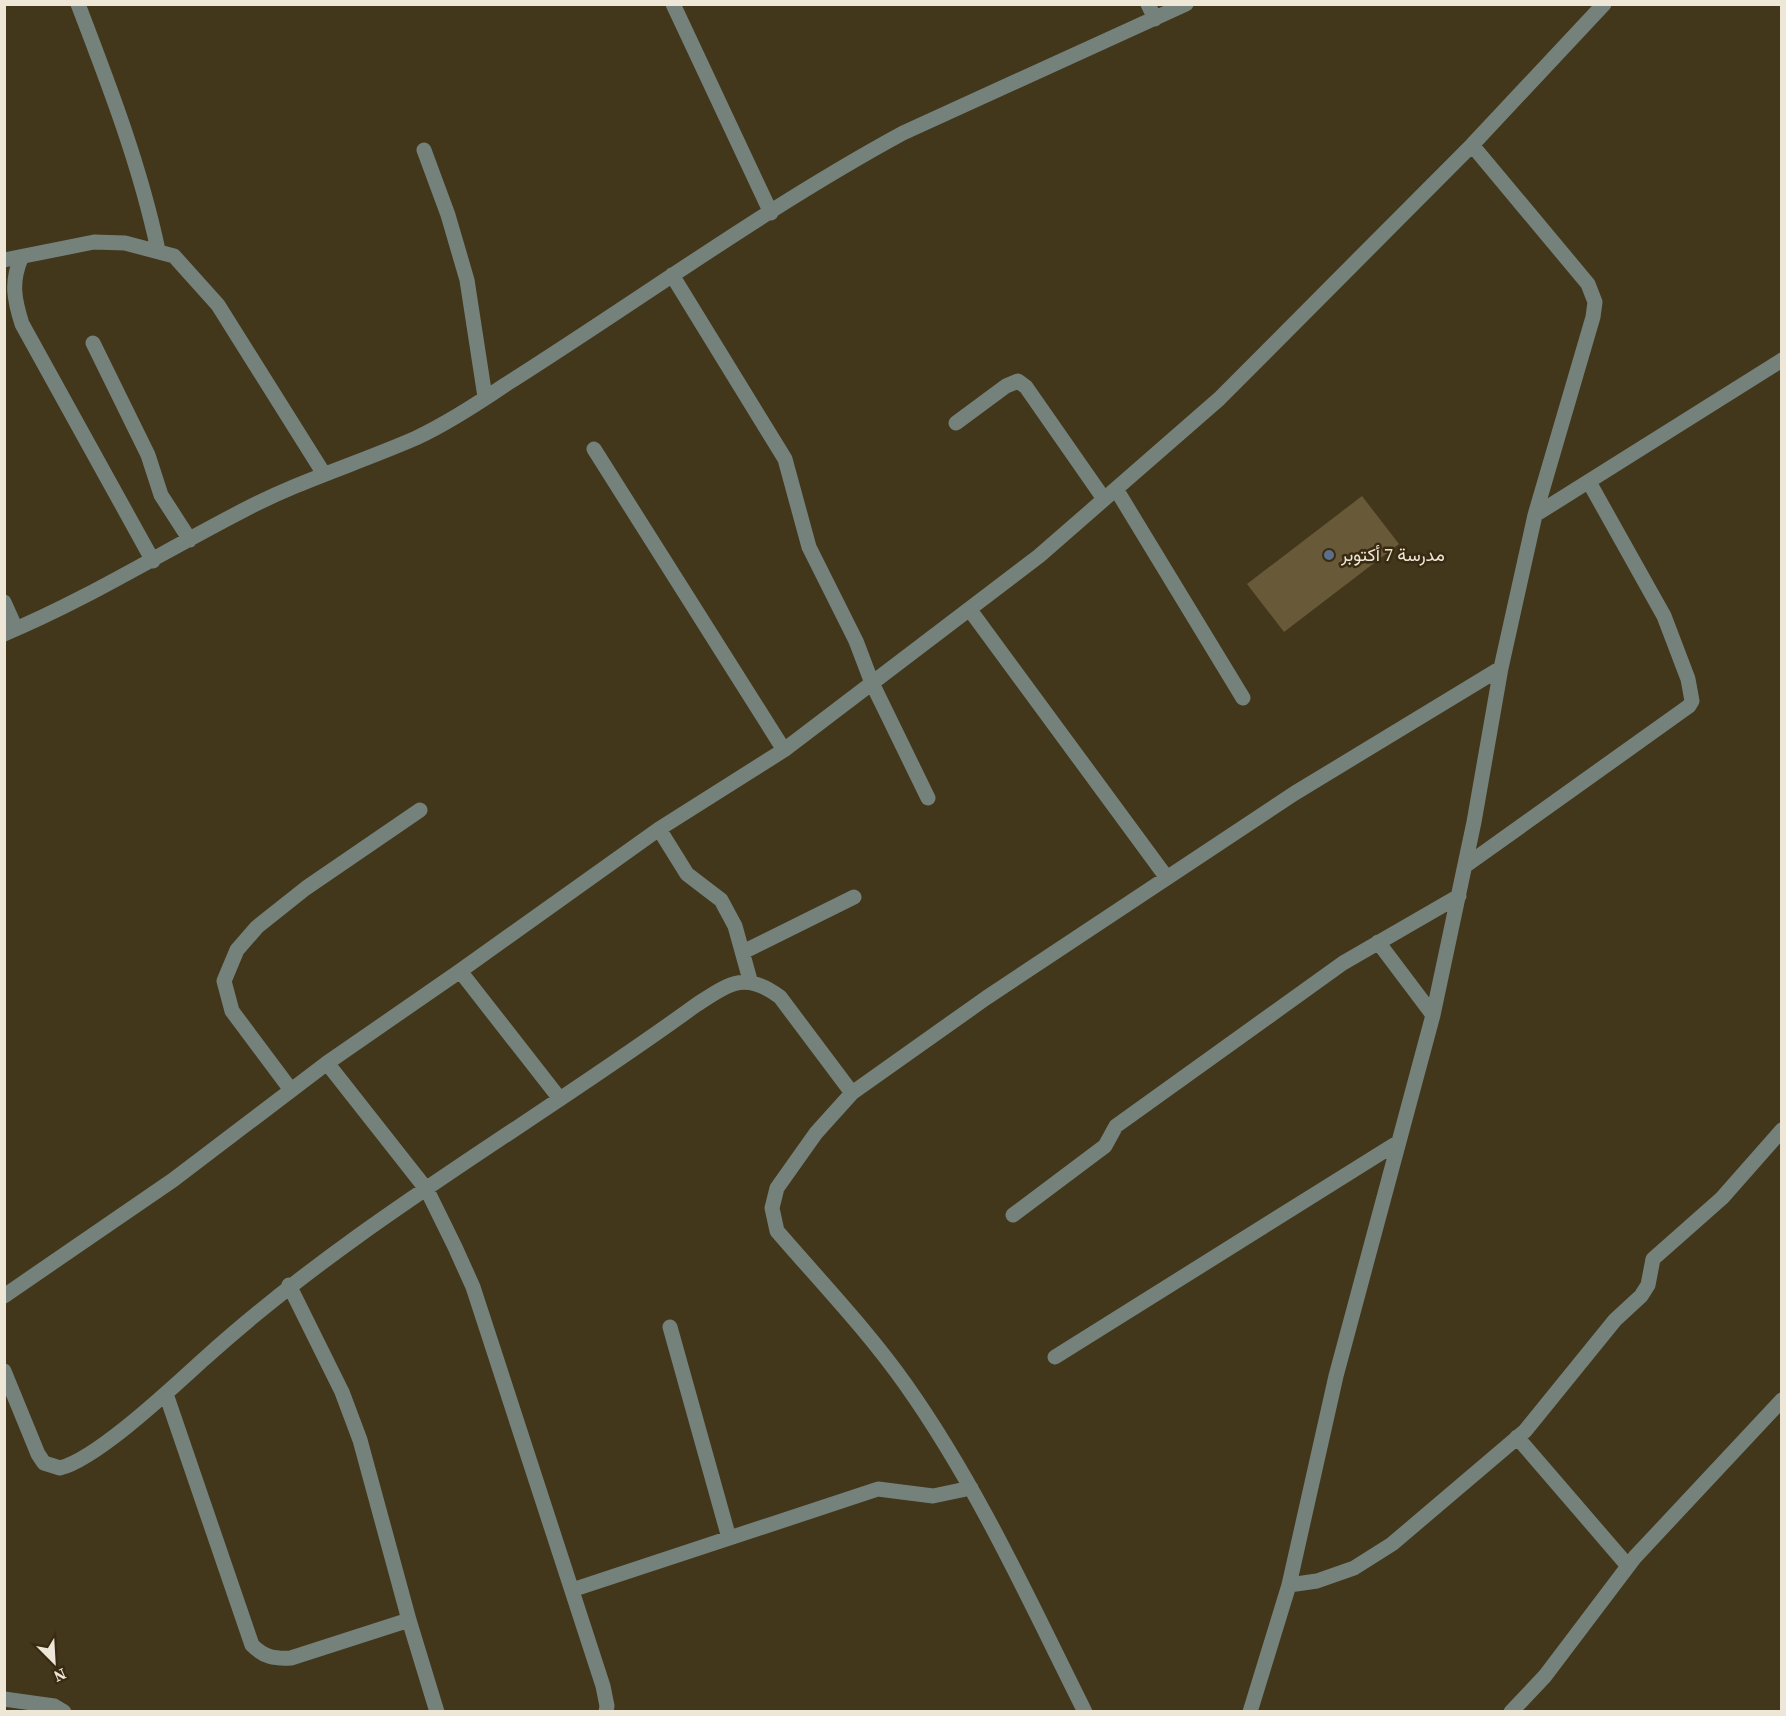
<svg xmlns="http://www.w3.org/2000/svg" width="1786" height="1716" font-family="'Source Serif 4',Vazirmatn,serif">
<rect width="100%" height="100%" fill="#42361b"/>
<!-- building -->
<path fill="#685939" d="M1362,496L1399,544L1284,632L1247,584Z"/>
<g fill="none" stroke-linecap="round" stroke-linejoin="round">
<!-- minor -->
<path stroke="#74827b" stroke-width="15" d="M78,4C109,85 140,165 158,250
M673,4L771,213
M1148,4L1155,19
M424,150L448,215L467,280L485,397
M21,258C11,282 14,299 22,324L153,561
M4,260L94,242L125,243L174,256L218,305L324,474
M672,275L785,459L809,547L856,641L872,683L928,798
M93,343L148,455L161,495L190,540
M956,423L1006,386L1018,381L1026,387L1104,499
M594,449L784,750
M1116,489L1243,698
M1535,515L1782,360
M4,602L16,629
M970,610L1167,878
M4,634C88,599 164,551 244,510C299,481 359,463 416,438C446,424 477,404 505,385C638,301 765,208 903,133L1186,4
M659,829L687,874L721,900L735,926L750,980
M1465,866L1689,706L1692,701L1688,679L1664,616L1589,482
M1378,942L1433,1015
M743,952L854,897
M460,971L560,1099
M327,1063L427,1190L455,1247L473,1287L603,1686L607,1706L606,1712
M291,1090L232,1011L224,981L237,950L257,927L306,888L420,810
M1013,1215L1105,1146L1116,1126L1343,963L1459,896
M289,1285L342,1392L360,1440L409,1620L437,1712
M4,1296L173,1180L327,1063L460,971L659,829L784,750L1039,556L1219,399L1472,145L1604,4
M670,1327L729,1538
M1055,1357L1397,1143
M4,1371L38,1454L44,1463L60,1468C97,1459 173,1387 204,1359C354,1223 533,1124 696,1005C730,983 745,971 780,997L852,1093
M166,1394L252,1645C264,1657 274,1659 291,1658L409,1620
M1517,1437L1628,1566
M1289,1585L1317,1581L1354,1568L1392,1544L1525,1431L1615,1320L1641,1296L1648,1285L1653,1259L1722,1198L1782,1130
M572,1590L878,1489L933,1496L971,1488
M4,1699L54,1706L64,1712
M1085,1712C1029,1600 978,1487 906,1385C868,1331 820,1281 777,1231L772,1208L777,1188L816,1133L852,1093L986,998L1295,793L1501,668
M1250,1712L1289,1585L1336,1376L1433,1015L1474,822L1501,668L1535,515L1593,317L1595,302L1588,284L1472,145
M1511,1712L1545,1676L1635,1557L1782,1400"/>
</g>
<!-- markers -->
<circle fill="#5c6f8a" stroke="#382b11" stroke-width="2" cx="1329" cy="555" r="6"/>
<g text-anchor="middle" stroke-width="5" stroke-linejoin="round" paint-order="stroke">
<!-- poi labels -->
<g font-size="18" fill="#eee7d7" stroke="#382b11" text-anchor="start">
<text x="1341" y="561">مدرسة 7 أكتوبر</text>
</g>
</g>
<!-- border -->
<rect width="1786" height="1716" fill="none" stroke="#eee7d7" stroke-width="12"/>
<!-- north arrow -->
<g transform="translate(54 1662) rotate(156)" stroke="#382b11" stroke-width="4.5" paint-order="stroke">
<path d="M0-4.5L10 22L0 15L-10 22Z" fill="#eee7d7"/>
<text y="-9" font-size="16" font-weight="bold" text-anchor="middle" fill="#eee7d7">N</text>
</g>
</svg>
